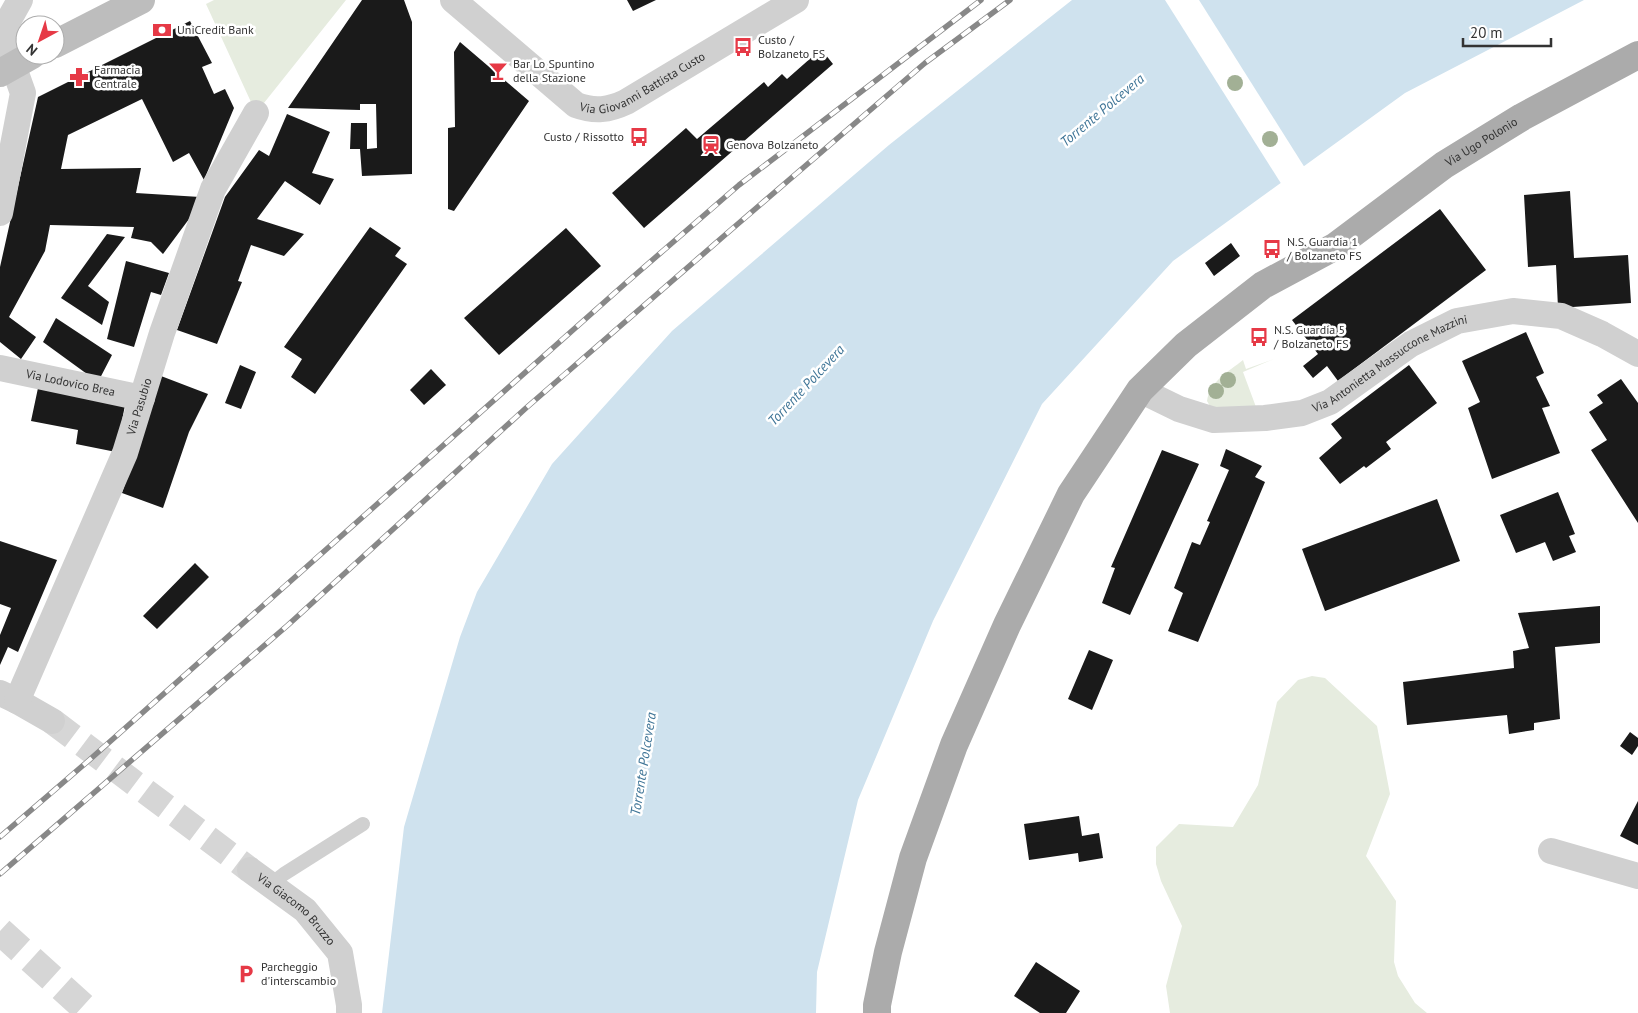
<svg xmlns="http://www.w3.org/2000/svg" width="1638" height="1013" font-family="'PT Sans',sans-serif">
<rect width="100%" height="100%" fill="#fff"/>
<!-- green -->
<path fill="#e6ecdf" d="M214,0H346L256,113L206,4Z
M1274,359L1243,372L1256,407L1211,408L1207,401C1210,381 1228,372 1243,360L1246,369Z
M1312,676L1325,678L1377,726L1390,794L1366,856L1396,901L1394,962L1398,976L1415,1003L1427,1013H1170L1166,986L1182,926L1161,881L1156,864V847L1179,824L1233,827L1258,785L1277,702L1298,680Z"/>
<!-- water -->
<path fill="#cfe2ee" d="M1072,0H1584L1405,93L1173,261L1042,404L933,621L858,800L817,972L816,1013H382L404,827L460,637L477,592L552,464L672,331L889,145Z"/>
<!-- pier -->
<path fill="#fff" d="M1165,0H1199L1305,168L1282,185Z"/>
<!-- building -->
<path fill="#1a1a1a" d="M362,0H404L412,22V174L362,176L360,149H350L351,123H367V149L377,148L376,104H360V110L288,108Z
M627,0H656L633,11Z
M190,21L212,63L202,67L214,94L225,89L234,108L204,180L189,153L173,162L142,99L68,135L61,169L141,168L136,193L200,197L192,215L163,254L151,242L131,238L134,227L50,225L45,251L9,317L36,337L21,359L0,342V267L38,97Z
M460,42L529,101L454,211L448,209V128L455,127L454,52Z
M821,49L833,64L644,228L612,193L686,128L697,139L764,82L768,87L782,74L787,79Z
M287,114L330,132L312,173L334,179L320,205L285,181L257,219L304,234L284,256L251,245L238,281L242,282L217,344L177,330L225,197L259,150L269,156Z
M1570,191L1574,258L1628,255L1631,303L1558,308L1556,265L1528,267L1524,195Z
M1440,209L1486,270L1338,381L1327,366L1313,378L1303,366L1318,354L1292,320Z
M370,227L401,248L395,256L407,264L315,394L291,377L302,359L284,347Z
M566,228L601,266L499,355L464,318Z
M107,234L125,237L88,286L109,302L102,325L61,298Z
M1231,243L1240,256L1214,276L1205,263Z
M126,261L169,273L161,295L151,292L134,347L107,339Z
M56,318L112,355L98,382L43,342Z
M1526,332L1544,373L1536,377L1550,406L1542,408L1560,453L1492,479L1468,408L1480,402L1462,361Z
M240,365L256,372L241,409L225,403Z
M1409,365L1437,403L1386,442L1391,449L1366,468L1364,466L1340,484L1319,458L1342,438L1331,424Z
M431,369L446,385L424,405L410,390Z
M161,376L208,394L189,432L163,508L122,493Z
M1621,379L1638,403V523L1591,450L1607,440L1589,412L1603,403L1597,395Z
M38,388L125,405L116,452L76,444L78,430L31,421Z
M1226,449L1262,466L1255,477L1265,482L1198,642L1168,631L1183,593L1174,588L1192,542L1200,545L1210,522L1207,521L1229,470L1220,466Z
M1162,450L1199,464L1130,615L1102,603L1115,568L1111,567Z
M1558,492L1575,534L1569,536L1576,552L1553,561L1545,542L1516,553L1500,515Z
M1437,499L1460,561L1325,611L1302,549Z
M0,541L57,560L18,652L8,647L0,665V635L11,608L0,604Z
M195,563L209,577L157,629L143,616Z
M1600,606V643L1555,647L1560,719L1534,723V730L1509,734L1507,715L1407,725L1403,682L1514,668L1513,651L1529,648L1518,613Z
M1089,650L1113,660L1092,710L1068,699Z
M1630,732L1638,738V746L1632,755L1620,746Z
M1638,801V845L1620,836Z
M1079,816L1082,836L1099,833L1103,858L1079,862L1078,853L1029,860L1024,824Z
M1036,962L1080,991L1066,1013H1040L1014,996Z"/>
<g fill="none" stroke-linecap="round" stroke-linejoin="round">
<!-- street-tunnel -->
<path stroke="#d6d6d6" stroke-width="26" stroke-dasharray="26 13" stroke-linecap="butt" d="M52,721L250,870"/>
<!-- secondary-tunnel -->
<path stroke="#d6d6d6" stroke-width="28" stroke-dasharray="28 14" stroke-linecap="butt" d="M0,931L90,1013"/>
<!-- lane -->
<path stroke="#d0d0d0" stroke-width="14" d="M270,885L284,874L363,824"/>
<!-- street -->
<g stroke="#d0d0d0" stroke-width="26">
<path id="s1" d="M453,0L576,105C595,112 609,110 626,102L796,0"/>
<path d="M0,213L23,93L4,40L6,25L20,0"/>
<path id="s2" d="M0,368L142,398"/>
<path id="s3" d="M1140,390L1179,409L1214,420L1265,418L1302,413L1330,402L1411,344L1457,321L1513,311L1561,316L1602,334L1638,354"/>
<path d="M0,693L17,701L52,721"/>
<path id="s4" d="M17,701L125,453L162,333L213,189L256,113"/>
<path d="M1551,851L1638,876"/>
<path id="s5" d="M250,870L305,910L340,953L349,1005V1013"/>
</g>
<!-- secondary -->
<path stroke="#bdbdbd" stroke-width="28" d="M55,44L141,0
M0,73L32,55"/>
<!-- primary -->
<path stroke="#ababab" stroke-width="28" id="s6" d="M877,1013V1005L888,952L913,858L954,745L1007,625L1071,494L1140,390L1186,345L1263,285L1336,246L1444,165L1522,117L1638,55"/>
<!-- rail casing -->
<g stroke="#888" stroke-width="5.5">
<path id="rail" d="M0,837L87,762L627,282L739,185L981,0
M0,874L288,625L526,408L725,235L925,63L1010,0"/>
</g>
<!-- rail -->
<use href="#rail" stroke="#fff" stroke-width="4" stroke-dasharray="11" stroke-linecap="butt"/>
</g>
<!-- trees -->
<g fill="#a2b095">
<circle cx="1235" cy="83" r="8"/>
<circle cx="1270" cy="139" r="8"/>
<circle cx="1228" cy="380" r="8"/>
<circle cx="1216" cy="391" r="8"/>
</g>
<!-- icons -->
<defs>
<g id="bank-bare" transform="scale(1.5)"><path d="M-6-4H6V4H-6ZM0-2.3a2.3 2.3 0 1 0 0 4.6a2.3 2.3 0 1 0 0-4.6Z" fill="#e63946" stroke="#fff" stroke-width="2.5" paint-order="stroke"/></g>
<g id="bus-bare" transform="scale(1.5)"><path d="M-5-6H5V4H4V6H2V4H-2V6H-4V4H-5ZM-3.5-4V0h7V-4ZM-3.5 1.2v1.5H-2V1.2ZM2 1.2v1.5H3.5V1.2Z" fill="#e63946" stroke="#fff" stroke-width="2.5" paint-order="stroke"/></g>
<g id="bar-bare" transform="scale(1.5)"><path d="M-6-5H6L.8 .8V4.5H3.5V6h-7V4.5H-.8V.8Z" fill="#e63946" stroke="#fff" stroke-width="2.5" paint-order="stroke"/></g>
<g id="pharmacy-bare" transform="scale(1.5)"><path d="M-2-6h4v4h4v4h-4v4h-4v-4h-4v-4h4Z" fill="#e63946" stroke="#fff" stroke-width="2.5" paint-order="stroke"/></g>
<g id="station-bare" transform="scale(1.5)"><path d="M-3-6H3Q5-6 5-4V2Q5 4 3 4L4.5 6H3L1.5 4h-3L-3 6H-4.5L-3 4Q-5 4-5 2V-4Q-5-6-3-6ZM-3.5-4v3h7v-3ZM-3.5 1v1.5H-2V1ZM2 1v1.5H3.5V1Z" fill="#e63946" stroke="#fff" stroke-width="2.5" paint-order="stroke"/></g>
<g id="parking-bare" transform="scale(1.5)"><path d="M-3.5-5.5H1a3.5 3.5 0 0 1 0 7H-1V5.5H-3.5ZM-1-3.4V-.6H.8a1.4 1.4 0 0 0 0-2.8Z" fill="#e63946" stroke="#fff" stroke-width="2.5" paint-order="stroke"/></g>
</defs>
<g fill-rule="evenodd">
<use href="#bank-bare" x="162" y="30"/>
<use href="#bus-bare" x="743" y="47"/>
<use href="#bar-bare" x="498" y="71"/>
<use href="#pharmacy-bare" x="79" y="77"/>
<use href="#bus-bare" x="639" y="137"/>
<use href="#station-bare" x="711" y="145"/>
<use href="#bus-bare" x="1272" y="249"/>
<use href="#bus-bare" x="1259" y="337"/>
<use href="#parking-bare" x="246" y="974"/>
</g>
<g text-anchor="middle" stroke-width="5" stroke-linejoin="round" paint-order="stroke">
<!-- poi labels -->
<g font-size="12" fill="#333" stroke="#fff" text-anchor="start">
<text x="177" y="34">UniCredit Bank</text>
<text x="758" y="44">Custo /<tspan x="758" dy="14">Bolzaneto FS</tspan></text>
<text x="513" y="68">Bar Lo Spuntino<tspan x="513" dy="14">della Stazione</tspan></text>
<text x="94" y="74">Farmacia<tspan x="94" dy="14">Centrale</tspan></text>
<text x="624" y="141" text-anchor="end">Custo / Rissotto</text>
<text x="726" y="149">Genova Bolzaneto</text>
<text x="1287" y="246">N.S. Guardia 1<tspan x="1287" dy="14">/ Bolzaneto FS</tspan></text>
<text x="1274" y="334">N.S. Guardia 5<tspan x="1274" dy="14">/ Bolzaneto FS</tspan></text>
<text x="261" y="971">Parcheggio<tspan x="261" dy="14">d'interscambio</tspan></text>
</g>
<!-- street labels -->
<g font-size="12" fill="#333" stroke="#fff">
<text dy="4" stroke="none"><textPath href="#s1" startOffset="235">Via Giovanni Battista Custo</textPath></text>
<text dy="4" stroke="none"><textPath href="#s6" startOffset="1105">Via Ugo Polonio</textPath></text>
<text dy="4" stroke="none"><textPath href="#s3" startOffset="270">Via Antonietta Massuccone Mazzini</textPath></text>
<text dy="4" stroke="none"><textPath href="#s2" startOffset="72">Via Lodovico Brea</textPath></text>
<text dy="4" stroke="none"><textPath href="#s4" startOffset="319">Via Pasubio</textPath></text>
<text dy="4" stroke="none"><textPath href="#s5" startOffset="61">Via Giacomo Bruzzo</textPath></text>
</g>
<!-- water labels -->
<g font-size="14" font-style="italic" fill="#3f7597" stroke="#fff">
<text transform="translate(1102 110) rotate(-40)" y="5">Torrente Polcevera</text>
<text transform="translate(806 385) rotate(-47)" y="5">Torrente Polcevera</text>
<text transform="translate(643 764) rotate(-81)" y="5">Torrente Polcevera</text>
</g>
</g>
<!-- north arrow -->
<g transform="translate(40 40) rotate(220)"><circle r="24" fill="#ffffff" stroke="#adadad"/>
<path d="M0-4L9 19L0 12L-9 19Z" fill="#e63946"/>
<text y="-8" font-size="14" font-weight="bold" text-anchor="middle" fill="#333333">N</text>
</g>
<!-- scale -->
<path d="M1463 38v8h88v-8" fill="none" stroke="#333333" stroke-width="2.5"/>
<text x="1470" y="38" font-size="15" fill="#333333" stroke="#ffffff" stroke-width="4" paint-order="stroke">20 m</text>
</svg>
